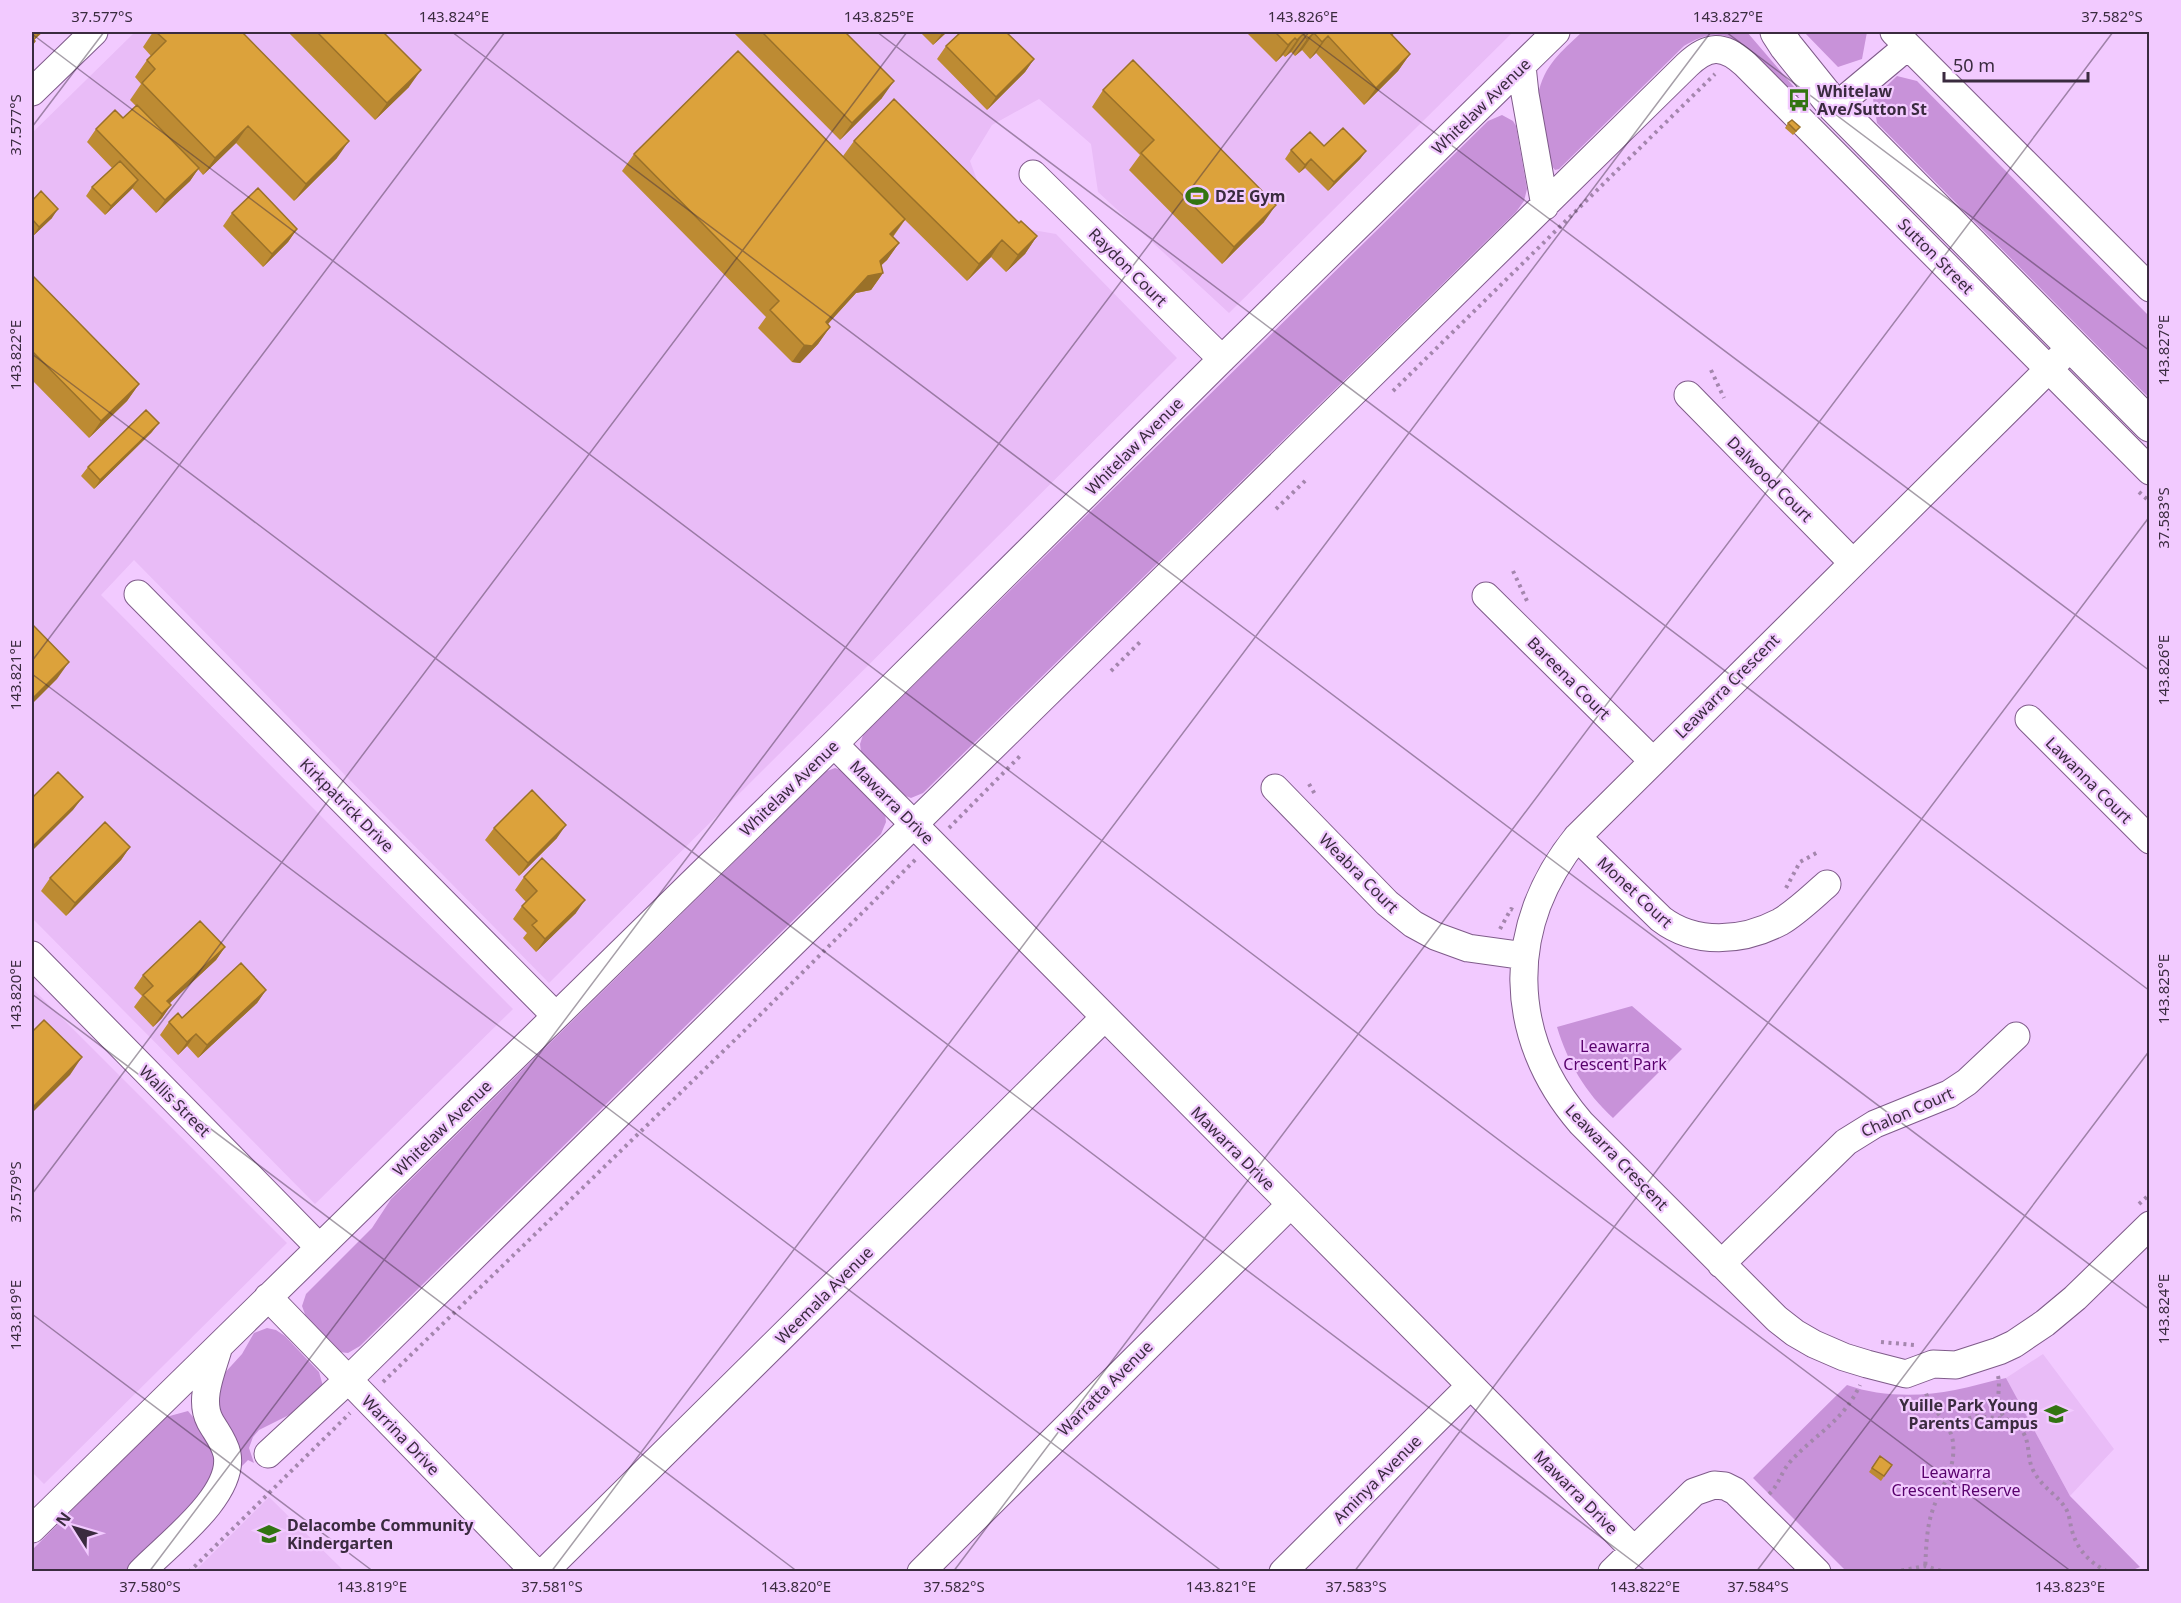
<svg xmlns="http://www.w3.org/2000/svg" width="2181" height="1603" font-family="'Noto Sans',sans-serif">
<rect width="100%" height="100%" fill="#f2caff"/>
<!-- built -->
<path fill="#e9bcf7" d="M135,32H1513L1229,313L1098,192L1091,144L1039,99L992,125L970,161L984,199L1027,229L1056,234L1177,358L549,983L134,560L101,595L513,1009L315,1204L32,918V133Z
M32,988L287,1243L44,1484L32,1472Z
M2043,1354L2114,1449L2070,1496L2006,1378Z
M269,1497L344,1571H195Z"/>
<!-- green -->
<path fill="#c892d9" d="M1582,32H1747L1800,94L1794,100L1729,37C1711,31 1698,38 1684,46L1559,169L1555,170L1551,165L1538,95C1544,65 1561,52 1582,32Z
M1804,32H1867L1862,59L1838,67Z
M1897,76L1917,81L2149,316V398L1877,123L1873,99Z
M1502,115L1513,121L1516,126L1527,189L1524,201L1516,212L923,793L911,798L903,795L861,752L860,744L863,735L1488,121Z
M835,768L844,771L885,813L886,822L881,834L360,1346L348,1353L339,1352L306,1317L302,1306L306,1294L372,1228L391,1199L827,771Z
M1632,1006L1682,1049L1613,1118C1585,1092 1568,1063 1557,1027Z
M267,1328L276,1330L285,1336L319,1372L323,1386L293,1413L259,1430L253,1437L249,1448L254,1463L248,1460L239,1469L218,1413L221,1377L242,1354L254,1333Z
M2006,1378L2070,1496L2140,1567L2128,1572L1846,1571L1753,1478L1847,1385C1880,1397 1921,1397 1955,1390C1972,1387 1989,1381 2006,1378Z
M188,1411L213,1441L218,1465L211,1487L128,1571L32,1572V1550L166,1417Z"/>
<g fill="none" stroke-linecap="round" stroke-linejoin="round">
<!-- minor casing -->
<g stroke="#7f5b8a" stroke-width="29">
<path id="minor" d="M1894,32L2150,288
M1522,66L1525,94L1545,206
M32,92L94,32
M1835,107L1908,46
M1033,174L1222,359
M2062,356L1577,837C1505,926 1506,1036 1581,1123L1777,1319L1795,1333L1814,1344L1844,1357L1867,1364L1906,1374L1933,1364L1956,1365L1999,1351L2014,1344L2045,1323L2075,1298L2150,1225
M1688,395L1853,563
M138,594L556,1016
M1486,596L1653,761
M2029,719L2150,840
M834,744L1634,1550
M1275,788L1387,903L1413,924L1435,936L1468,948L1525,956
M1577,837L1661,919C1695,945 1742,942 1780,922C1797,912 1812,897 1827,884
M32,955L319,1247
M1721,1264L1846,1142L1875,1124L1949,1094L1967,1082L2016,1036
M268,1297L535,1572
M268,1454L348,1380L1687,65C1708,45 1723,44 1745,64L2150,471
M32,1529L834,744L1222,359L1556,32
M141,1572C168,1544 235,1495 227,1454C224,1441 216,1432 210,1421C198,1399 213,1368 219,1346
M544,1572L1104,1018
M921,1572L1290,1205
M1283,1572L1470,1386
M1612,1572L1694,1492L1714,1485L1725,1486L1735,1491L1817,1572"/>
</g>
<!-- major casing -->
<g stroke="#7f5b8a" stroke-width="35">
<path id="major" d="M1777,32L1786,46L1835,107L2150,425"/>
</g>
<!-- path -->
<path stroke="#a486ad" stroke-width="4" stroke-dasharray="3 4.5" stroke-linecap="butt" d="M1711,370L1724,398
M1393,391L1715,74
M2139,492L2150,502
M1276,509L1306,480
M1513,571L1527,601
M1111,671L1140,642
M1309,784L1316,796
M949,828L1022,754
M1786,888L1800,862L1820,851
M1500,929L1511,909L1513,910
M2139,1204L2150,1194
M1881,1342L1915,1345
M1998,1376C2001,1388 1995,1401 2001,1412C2006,1423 2019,1423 2024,1434C2030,1445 2027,1458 2033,1470C2041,1487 2058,1495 2066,1509C2069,1514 2070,1521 2071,1527C2076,1548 2088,1562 2108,1572
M383,1382L743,1032L917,858
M1947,1425L1977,1416L2006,1419
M1769,1494C1779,1485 1781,1472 1790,1462C1815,1434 1843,1422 1860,1385
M189,1572L350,1413
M1894,1572L1925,1566L1945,1572
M1925,1572C1926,1553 1926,1530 1932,1512C1940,1486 1956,1473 1953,1442C1950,1421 1930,1410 1925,1390"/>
<!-- minor -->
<use href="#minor" stroke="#fff" stroke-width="27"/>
<!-- major -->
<use href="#major" stroke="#fff" stroke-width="33"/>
</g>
<!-- wall -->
<path fill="#bd8b33" d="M32,32H43L34,40L35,41L32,46Z
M153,32H242L337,158L294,201L236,143L203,175L198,169L190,181L156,213L132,188L105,215L86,196L92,187L112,168L87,142L96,129L123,118L136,106L130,100L141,84L135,77L147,60L151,56L143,47Z
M288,32H383L409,87L375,120Z
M733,32H845L882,98L840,140Z
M920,32H947L933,45Z
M1246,32H1395L1392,36L1410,54L1398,71L1364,105L1316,53L1310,59L1302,50L1295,56L1291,52L1285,57L1283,55L1276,62Z
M946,46L1034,59L1025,72L987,110L937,59Z
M1103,90L1264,222L1222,264L1129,170L1140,155L1092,107Z
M1788,123L1797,131L1793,135L1785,128Z
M854,141L1019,223L1037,236L1025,254L1006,272L991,257L967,281L905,220L893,237L899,243L887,260L881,265L883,273L871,290L856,293L828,324L830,327L818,344L800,363L792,362L758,328L766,317L622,171L634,154L843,156Z
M1324,146L1366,151L1360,159L1328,191L1305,168L1299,173L1285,159L1291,150Z
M32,201L52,218L33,236L32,234Z
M232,213L297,229L288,242L263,267L223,226Z
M32,275L139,384L127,401L89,438L32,380Z
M152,432L94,489L81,476L88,467Z
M494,828L557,838L519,876L485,840Z
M130,847L121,860L66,916L41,891L50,878Z
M524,877L576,913L536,952L523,938L527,933L513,919L522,906L526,902L515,890Z
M225,947L216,960L169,1004L171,1005L162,1018L153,1027L134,1007L142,996L134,988L143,975Z
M266,990L257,1003L198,1058L187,1046L178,1055L160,1035L169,1022Z
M1880,1456L1892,1465L1881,1481L1869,1472Z"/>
<!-- shaded-wall -->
<path fill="#9a7129" d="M39,32H42L32,42Z
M943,32H947L933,45Z
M1314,33L1302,50L1295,56L1307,39Z
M1303,34L1291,52L1285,57L1297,40Z
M1328,36L1316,53L1310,59L1322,42Z
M1295,38L1283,55L1276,62L1288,45Z
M1410,54L1398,71L1364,105L1376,88Z
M1034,59L1025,72L987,110L996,97Z
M421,70L409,87L375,120L387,103Z
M894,81L882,98L840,140L852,123Z
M248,126L236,143L203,175L215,158Z
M349,141L337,158L294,201L306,184Z
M1366,151L1360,159L1328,191L1334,182Z
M1311,159L1305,168L1299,173L1305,165Z
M199,168L190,181L156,213L165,200Z
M138,180L132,189L105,215L111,206Z
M1276,205L1264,222L1222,264L1234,247Z
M58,209L52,218L33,236L39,227Z
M905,219L893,236L890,234Z
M297,229L288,242L263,267L272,254Z
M1037,236L1025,254L1006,272L1018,255Z
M1002,240L991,257L967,281L979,264Z
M899,243L887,260L870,276L883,273L871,290L856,293L814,339L826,322L880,261Z
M830,327L818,344L800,363L792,362L804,345Z
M139,384L127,401L89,438L101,421Z
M159,423L152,432L94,489L100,480Z
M69,662L57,679L32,704V699Z
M83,797L73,810L32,851V847Z
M566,825L557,838L519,876L528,863Z
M130,847L121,860L66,916L75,903Z
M585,900L576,913L536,952L545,939Z
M225,947L216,960L160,1012L167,1001Z
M266,990L257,1003L198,1058L207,1045Z
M171,1005L162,1018L153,1027L162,1014Z
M196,1034L187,1046L178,1055L187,1042Z
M82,1057L70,1075L32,1113V1108Z"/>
<!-- building -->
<path fill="#dca23b" stroke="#9a7129" stroke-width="1.5" d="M156,32H242L349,141L306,184L248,126L215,158L142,83L155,69L147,60L166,41Z
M317,32H383L421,70L387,103Z
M762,32H845L894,81L852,123Z
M961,32H1006L1034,59L996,97L946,46Z
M1275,32H1393L1391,34L1410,54L1376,88L1328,36L1322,42L1314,33L1307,39L1303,34L1297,40L1295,38L1288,45Z
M32,38L35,41L32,45Z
M738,51L905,219L890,234L899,243L880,261L883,273L868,276L826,322L830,327L812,346L804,345L770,310L779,301L634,154Z
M1133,60L1276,205L1234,247L1141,153L1154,140L1103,90Z
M894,99L1019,223L1021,221L1037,236L1018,255L1002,240L979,264L854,141Z
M137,105L199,168L165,200L96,129L115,110L123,118Z
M1792,120L1800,127L1796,131L1788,123Z
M1343,128L1366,151L1334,182L1311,159L1305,165L1291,150L1310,132L1324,146Z
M120,161L138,180L111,206L92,187Z
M258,188L297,229L272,254L232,213Z
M41,191L58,209L39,227L32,219V201Z
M32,275L139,384L101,421L32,351Z
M146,410L159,423L100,480L88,467Z
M32,624L69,662L32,699Z
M58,772L83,797L32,847V798Z
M532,790L566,825L528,863L494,828Z
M105,822L130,847L75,903L50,878Z
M542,858L585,900L545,939L532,925L537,921L522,906L537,891L524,877Z
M200,921L225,947L167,1001L171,1005L162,1014L143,995L153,986L143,975Z
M241,963L266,990L207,1045L196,1034L187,1042L169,1022L178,1013L182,1018Z
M44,1020L82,1057L32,1108V1032Z
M1880,1456L1892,1465L1884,1476L1872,1468Z"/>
<!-- ticks -->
<path fill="none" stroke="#3a2b3f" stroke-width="1.5" stroke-opacity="0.45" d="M452,32L2150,1310M877,32L2150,991M1301,32L2150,671M1726,32L2150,351M32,34L2072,1572M32,127L104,32M32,354L1647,1572M32,661L505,32M32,674L1223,1572M32,994L798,1572M32,1194L907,32M32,1314L374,1572M149,1572L1309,32M551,1572L1711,32M953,1572L2113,32M1354,1572L2150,516M1756,1572L2150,1050"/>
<!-- icons -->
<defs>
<g id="bus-bare" transform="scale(1.8)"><path d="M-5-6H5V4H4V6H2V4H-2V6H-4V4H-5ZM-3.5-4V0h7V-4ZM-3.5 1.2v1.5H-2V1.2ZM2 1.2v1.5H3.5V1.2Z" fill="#327412" stroke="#f2caff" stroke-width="2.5" paint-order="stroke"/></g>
<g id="stadium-bare" transform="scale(1.8)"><path d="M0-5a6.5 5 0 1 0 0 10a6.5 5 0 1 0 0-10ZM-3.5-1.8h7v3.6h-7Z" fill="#327412" stroke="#f2caff" stroke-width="2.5" paint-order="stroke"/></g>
<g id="school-bare" transform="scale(1.8)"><path d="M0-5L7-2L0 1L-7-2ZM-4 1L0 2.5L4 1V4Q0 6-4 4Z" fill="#327412" stroke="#f2caff" stroke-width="2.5" paint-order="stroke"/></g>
</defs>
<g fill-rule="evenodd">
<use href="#bus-bare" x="1799" y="100"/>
<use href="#stadium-bare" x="1197" y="196"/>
<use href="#school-bare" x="2056" y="1414"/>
<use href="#school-bare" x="269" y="1534"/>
</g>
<g text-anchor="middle" stroke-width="4.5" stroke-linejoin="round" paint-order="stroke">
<!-- poi labels -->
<g font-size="16" font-weight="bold" fill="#3a2b3f" stroke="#f2caff" text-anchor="start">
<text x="1817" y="97">Whitelaw<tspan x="1817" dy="18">Ave/Sutton St</tspan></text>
<text x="1215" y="202">D2E Gym</text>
<text x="2038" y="1411" text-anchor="end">Yuille Park Young<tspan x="2038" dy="18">Parents Campus</tspan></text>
<text x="287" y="1531">Delacombe Community<tspan x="287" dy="18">Kindergarten</tspan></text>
</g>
<!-- street labels -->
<g font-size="16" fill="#3a2b3f" stroke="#f2caff">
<text transform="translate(1481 106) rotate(-44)" y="6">Whitelaw Avenue</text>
<text transform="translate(1936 256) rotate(45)" y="6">Sutton Street</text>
<text transform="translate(1128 267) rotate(45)" y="6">Raydon Court</text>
<text transform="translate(1134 446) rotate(-45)" y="6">Whitelaw Avenue</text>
<text transform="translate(1770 479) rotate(45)" y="6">Dalwood Court</text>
<text transform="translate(1569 678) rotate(45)" y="6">Bareena Court</text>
<text transform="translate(1727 686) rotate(-45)" y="6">Leawarra Crescent</text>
<text transform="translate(2089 780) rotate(45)" y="6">Lawanna Court</text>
<text transform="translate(789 788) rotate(-44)" y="6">Whitelaw Avenue</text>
<text transform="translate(892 802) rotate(45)" y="6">Mawarra Drive</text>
<text transform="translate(347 805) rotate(45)" y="6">Kirkpatrick Drive</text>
<text transform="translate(1359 873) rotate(45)" y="6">Weabra Court</text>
<text transform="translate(1635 892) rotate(43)" y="6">Monet Court</text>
<text transform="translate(175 1101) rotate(45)" y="6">Wallis Street</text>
<text transform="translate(1907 1112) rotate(-24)" y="6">Chalon Court</text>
<text transform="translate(442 1128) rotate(-44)" y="6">Whitelaw Avenue</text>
<text transform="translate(1233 1148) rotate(45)" y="6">Mawarra Drive</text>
<text transform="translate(1617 1157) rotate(46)" y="6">Leawarra Crescent</text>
<text transform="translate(824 1295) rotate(-45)" y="6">Weemala Avenue</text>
<text transform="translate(1105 1388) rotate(-45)" y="6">Warratta Avenue</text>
<text transform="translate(401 1435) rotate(46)" y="6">Warrina Drive</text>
<text transform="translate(1377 1479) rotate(-45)" y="6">Aminya Avenue</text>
<text transform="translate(1576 1492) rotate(45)" y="6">Mawarra Drive</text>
</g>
<!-- park labels -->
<g font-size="16" fill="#58006c" stroke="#f2caff">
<text x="1615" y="1052">Leawarra<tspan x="1615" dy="18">Crescent Park</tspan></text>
<text x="1956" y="1478">Leawarra<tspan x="1956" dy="18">Crescent Reserve</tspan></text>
</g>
</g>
<!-- border -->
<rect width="2181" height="1603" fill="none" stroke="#f2caff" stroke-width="66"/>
<!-- north arrow -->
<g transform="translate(75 1528) rotate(307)" stroke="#f2caff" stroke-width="4.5" paint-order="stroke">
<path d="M0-4.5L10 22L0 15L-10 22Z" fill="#3a2b3f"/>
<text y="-9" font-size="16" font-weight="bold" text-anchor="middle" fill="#3a2b3f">N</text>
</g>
<!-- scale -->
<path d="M1944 72v9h144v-9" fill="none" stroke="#3a2b3f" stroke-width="3"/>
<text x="1953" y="72" font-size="18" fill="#3a2b3f" stroke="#f2caff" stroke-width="4.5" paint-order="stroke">50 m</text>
<rect x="33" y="33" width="2115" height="1537" fill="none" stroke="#3a2b3f" stroke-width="2"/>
<g font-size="15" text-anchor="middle" fill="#3a2b3f">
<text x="102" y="22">37.577°S</text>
<text x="454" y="22">143.824°E</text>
<text x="879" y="22">143.825°E</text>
<text x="1303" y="22">143.826°E</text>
<text x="1728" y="22">143.827°E</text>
<text x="2112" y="22">37.582°S</text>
<text transform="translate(16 125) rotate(-90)" y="5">37.577°S</text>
<text transform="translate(2164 350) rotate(-90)" y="5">143.827°E</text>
<text transform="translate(16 355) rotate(-90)" y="5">143.822°E</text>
<text transform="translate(2164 518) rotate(-90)" y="5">37.583°S</text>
<text transform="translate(2164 670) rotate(-90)" y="5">143.826°E</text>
<text transform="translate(16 675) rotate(-90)" y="5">143.821°E</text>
<text transform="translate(2164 989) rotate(-90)" y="5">143.825°E</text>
<text transform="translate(16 995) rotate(-90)" y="5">143.820°E</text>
<text transform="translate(16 1192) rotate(-90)" y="5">37.579°S</text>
<text transform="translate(2164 1309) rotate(-90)" y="5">143.824°E</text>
<text transform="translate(16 1315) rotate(-90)" y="5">143.819°E</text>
<text x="150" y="1592">37.580°S</text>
<text x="372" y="1592">143.819°E</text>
<text x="552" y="1592">37.581°S</text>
<text x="796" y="1592">143.820°E</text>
<text x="954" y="1592">37.582°S</text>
<text x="1221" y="1592">143.821°E</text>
<text x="1356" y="1592">37.583°S</text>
<text x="1645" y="1592">143.822°E</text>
<text x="1758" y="1592">37.584°S</text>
<text x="2070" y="1592">143.823°E</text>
</g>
</svg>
